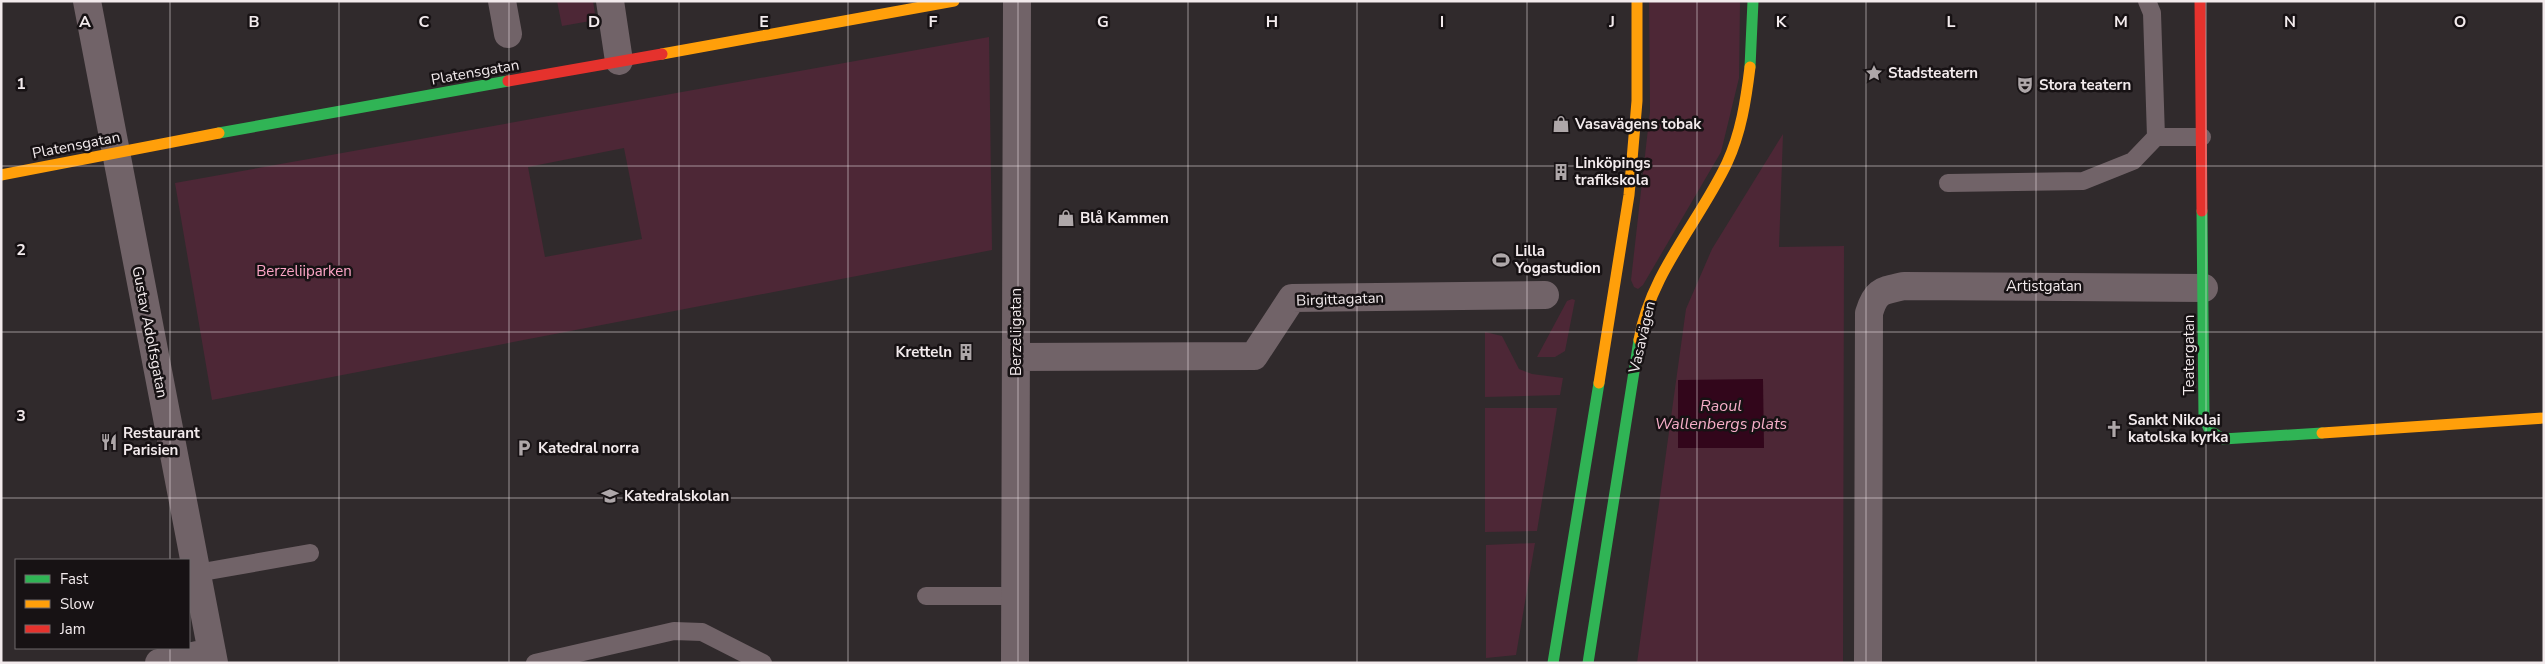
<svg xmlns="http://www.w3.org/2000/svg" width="2545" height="664" font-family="'Nunito Sans',sans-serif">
<rect width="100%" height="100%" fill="#302a2c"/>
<!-- green -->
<path fill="#4d2736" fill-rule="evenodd" d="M557,1H593L596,20L562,26Z
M1649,1H1740L1739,78L1721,152L1643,285L1638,289L1634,287L1631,280L1650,111Z
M989,37L992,250L212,400L175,183ZM624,148L642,239L545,257L528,167Z
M1783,134L1779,247L1844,246L1843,663H1637L1686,309L1712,249Z
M1572,299L1575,300L1565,351L1555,357H1537L1567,301Z
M1485,332L1502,336L1519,369L1532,374L1563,378L1560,395L1485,397Z
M1485,408H1557L1537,531L1485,532Z
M1535,543L1516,655L1486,658V545Z"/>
<!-- water -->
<path fill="#32061b" d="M1763,379L1764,448H1678V380Z"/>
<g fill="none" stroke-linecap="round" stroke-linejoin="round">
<!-- lane -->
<path stroke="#716368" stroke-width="18" d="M2156,137H2202
M1948,183L2083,181L2133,161L2156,137L2152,13L2147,1
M197,573L310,553
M926,596H1015
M535,663L674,631L702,632L763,663"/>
<!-- street -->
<path stroke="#716368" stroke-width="28" d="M87,1L214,663
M502,1L508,34
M610,1L619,61
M1017,357L1254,356L1292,298L1545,295
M159,663L212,652
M1015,663L1017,1
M1868,663L1869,313C1876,290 1882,291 1904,286L2204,288"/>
<!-- fast -->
<path stroke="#30b455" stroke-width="11" d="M1750,67L1753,1
M219,133L508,81
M2202,211L2204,418L2210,431L2223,439L2322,433
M1553,663L1599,383
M1588,663L1639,340"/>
<!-- slow -->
<path stroke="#ff9f0a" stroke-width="11" d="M662,54L954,1
M1,175L219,133
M1639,340C1650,274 1699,222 1727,163C1741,133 1746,100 1750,67
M1599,383L1629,195L1637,101V1
M2322,433L2544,418"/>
<!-- jam -->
<path stroke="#e5322d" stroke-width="11" d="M2200,1L2202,211
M508,81L662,54"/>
</g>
<!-- grid -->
<path fill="none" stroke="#f2eaec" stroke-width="1" stroke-opacity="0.55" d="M170,1V560M339,1V663M509,1V663M679,1V663M848,1V663M1018,1V663M1188,1V663M1357,1V663M1527,1V663M1697,1V663M1866,1V663M2036,1V663M2206,1V663M2375,1V663M1,166H2544M1,332H2544M1,498H2544M170,648V663"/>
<!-- icons -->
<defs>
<g id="sight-bare" transform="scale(1.35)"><path d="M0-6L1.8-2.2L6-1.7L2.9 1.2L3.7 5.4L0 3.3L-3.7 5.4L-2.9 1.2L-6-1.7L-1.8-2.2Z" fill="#aea7a9" stroke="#171214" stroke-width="2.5" paint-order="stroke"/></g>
<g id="theatre-bare" transform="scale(1.35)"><path d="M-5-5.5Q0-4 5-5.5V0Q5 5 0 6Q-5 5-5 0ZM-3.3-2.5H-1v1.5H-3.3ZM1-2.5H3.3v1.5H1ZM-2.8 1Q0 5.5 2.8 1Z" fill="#aea7a9" stroke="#171214" stroke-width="2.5" paint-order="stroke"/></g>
<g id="shop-bare" transform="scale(1.35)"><path d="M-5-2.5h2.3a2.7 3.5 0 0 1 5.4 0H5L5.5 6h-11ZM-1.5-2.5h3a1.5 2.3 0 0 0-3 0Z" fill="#aea7a9" stroke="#171214" stroke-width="2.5" paint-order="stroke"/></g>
<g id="building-bare" transform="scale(1.35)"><path d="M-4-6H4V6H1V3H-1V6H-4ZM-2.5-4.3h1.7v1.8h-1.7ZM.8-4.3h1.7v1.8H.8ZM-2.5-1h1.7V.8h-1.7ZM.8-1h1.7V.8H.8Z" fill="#aea7a9" stroke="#171214" stroke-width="2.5" paint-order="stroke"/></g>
<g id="stadium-bare" transform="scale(1.35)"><path d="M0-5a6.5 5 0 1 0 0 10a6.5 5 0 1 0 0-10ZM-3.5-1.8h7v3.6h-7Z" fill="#aea7a9" stroke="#171214" stroke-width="2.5" paint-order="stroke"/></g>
<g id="church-bare" transform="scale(1.35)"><path d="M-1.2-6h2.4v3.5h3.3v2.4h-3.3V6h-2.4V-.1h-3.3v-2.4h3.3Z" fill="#aea7a9" stroke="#171214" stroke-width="2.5" paint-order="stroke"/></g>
<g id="restaurant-bare" transform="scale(1.35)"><path d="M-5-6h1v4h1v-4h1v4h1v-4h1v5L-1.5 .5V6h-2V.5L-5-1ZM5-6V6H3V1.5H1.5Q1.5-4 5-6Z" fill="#aea7a9" stroke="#171214" stroke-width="2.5" paint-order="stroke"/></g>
<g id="parking-bare" transform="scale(1.35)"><path d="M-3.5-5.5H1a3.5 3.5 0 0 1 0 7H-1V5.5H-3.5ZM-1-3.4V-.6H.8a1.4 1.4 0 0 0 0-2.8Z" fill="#aea7a9" stroke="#171214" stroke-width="2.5" paint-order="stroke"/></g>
<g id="school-bare" transform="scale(1.35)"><path d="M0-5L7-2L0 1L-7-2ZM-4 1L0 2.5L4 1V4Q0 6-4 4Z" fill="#aea7a9" stroke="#171214" stroke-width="2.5" paint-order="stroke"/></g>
</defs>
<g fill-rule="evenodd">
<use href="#sight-bare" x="1874" y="73"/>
<use href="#theatre-bare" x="2025" y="85"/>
<use href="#shop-bare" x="1561" y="124"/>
<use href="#building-bare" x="1561" y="172"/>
<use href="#shop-bare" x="1066" y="218"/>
<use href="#stadium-bare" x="1501" y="260"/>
<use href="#building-bare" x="966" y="352"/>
<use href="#church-bare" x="2114" y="429"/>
<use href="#restaurant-bare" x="109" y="442"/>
<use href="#parking-bare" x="524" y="448"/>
<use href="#school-bare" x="610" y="496"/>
</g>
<g text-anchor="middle" stroke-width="5" stroke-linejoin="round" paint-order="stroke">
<!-- street labels -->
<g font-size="15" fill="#f2eaec" stroke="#171214">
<text transform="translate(475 72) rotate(-10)" y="5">Platensgatan</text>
<text transform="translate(76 145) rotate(-11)" y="5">Platensgatan</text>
<text x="2044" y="291">Artistgatan</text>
<text transform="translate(1340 299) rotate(-2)" y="5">Birgittagatan</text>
<text transform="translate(150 332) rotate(79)" y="5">Gustav Adolfsgatan</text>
<text transform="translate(1016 332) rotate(-90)" y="5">Berzeliigatan</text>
<text transform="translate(1642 337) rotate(-77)" y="5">Vasavägen</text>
<text transform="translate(2189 355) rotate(-90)" y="5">Teatergatan</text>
</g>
<!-- poi labels -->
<g font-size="15" font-weight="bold" fill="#f2eaec" stroke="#171214" text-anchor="start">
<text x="1888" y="78">Stadsteatern</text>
<text x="2039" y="90">Stora teatern</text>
<text x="1575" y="129">Vasavägens tobak</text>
<text x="1575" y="168">Linköpings<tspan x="1575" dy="17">trafikskola</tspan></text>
<text x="1080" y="223">Blå Kammen</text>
<text x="1515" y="256">Lilla<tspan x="1515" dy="17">Yogastudion</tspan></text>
<text x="952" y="357" text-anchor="end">Kretteln</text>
<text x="2128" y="425">Sankt Nikolai<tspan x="2128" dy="17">katolska kyrka</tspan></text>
<text x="123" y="438">Restaurant<tspan x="123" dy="17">Parisien</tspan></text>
<text x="538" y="453">Katedral norra</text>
<text x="624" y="501">Katedralskolan</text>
</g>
<!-- park labels -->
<g font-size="15" fill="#fea6c7" stroke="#171214">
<text x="304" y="276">Berzeliiparken</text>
</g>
<!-- water labels -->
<g font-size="16" font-style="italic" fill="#f5aec8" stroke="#171214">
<text x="1721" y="411">Raoul<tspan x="1721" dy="18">Wallenbergs plats</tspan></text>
</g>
</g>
<g font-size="16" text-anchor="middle" font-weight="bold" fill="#f2eaec" stroke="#171214" stroke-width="5" stroke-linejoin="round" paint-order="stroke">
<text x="85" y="27">A</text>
<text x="254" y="27">B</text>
<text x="424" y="27">C</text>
<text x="594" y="27">D</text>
<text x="764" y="27">E</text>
<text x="933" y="27">F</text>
<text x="1103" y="27">G</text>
<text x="1272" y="27">H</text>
<text x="1442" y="27">I</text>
<text x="1612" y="27">J</text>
<text x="1781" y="27">K</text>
<text x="1951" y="27">L</text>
<text x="2121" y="27">M</text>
<text x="2290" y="27">N</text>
<text x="2460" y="27">O</text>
<text x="21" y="89">1</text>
<text x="21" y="255">2</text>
<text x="21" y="421">3</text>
</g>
<!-- border -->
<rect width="2545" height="664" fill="none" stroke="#f2eaec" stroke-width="5"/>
<!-- legend -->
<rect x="15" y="559" width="175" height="90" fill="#171214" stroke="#6f686a"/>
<rect x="25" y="575" width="25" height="8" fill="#30b455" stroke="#6f686a"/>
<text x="60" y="584" font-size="15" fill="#f2eaec">Fast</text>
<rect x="25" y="600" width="25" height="8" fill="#ff9f0a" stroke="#6f686a"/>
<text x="60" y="609" font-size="15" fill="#f2eaec">Slow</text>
<rect x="25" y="625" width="25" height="8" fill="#e5322d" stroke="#6f686a"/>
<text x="60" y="634" font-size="15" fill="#f2eaec">Jam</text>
</svg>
